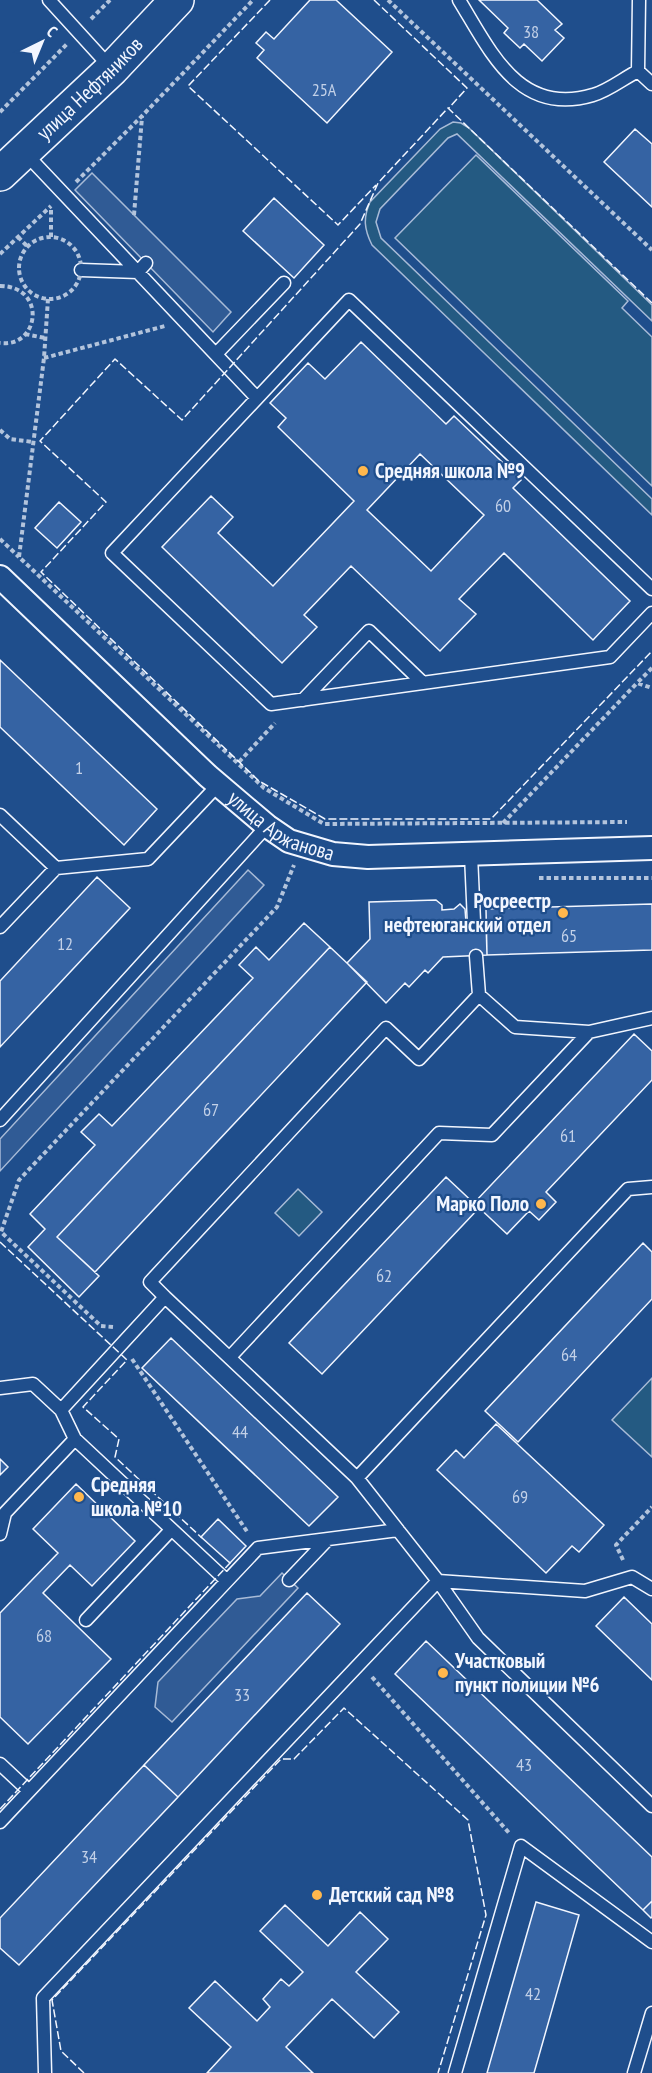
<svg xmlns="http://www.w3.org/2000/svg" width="652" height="2073" font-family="'PT Sans Narrow',sans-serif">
<rect width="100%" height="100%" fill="#1f4e8c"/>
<!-- green -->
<path fill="#245a82" stroke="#a8bbd7" stroke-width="1.5" d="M453,122L461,123L469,128L652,305V321L457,134L448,138L380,209L376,222L381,238L652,499V515L372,245C364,229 363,218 370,202L440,129Z
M476,155L628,301L622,308L652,337V486L395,238Z
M298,1189L322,1212L299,1236L275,1213Z
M652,1378V1457L612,1420Z"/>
<!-- parking -->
<path fill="#305b95" stroke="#a8bbd7" stroke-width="1.5" d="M92,173L231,312L213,332L75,190Z
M248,870L264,885L0,1171V1139Z
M282,1573L298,1588L172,1722L155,1707L158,1682L237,1599L260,1596Z"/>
<!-- building -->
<path fill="#3563a3" stroke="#f2f6ff" stroke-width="1.5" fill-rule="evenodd" d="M310,0H336L392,52L327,123L257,58L264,50L256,43L266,32L274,39Z
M479,0H537L562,24L555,30L564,38L542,61L524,44L520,48L504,33L508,28Z
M635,129L652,144V207L604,162Z
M274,198L324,245L294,278L243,231Z
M361,342L446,424L454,416L521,480L513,488L630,601L593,640L504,553L459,599L476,614L440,651L351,566L304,615L317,627L282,663L162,547L211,496L233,517L218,533L273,586L354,501L278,427L286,418L270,403L308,363L325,379ZM420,454L484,515L431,571L367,510Z
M59,502L81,522L57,548L35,528Z
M0,660L157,809L124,845L0,727Z
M97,877L130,908L0,1047V981Z
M436,900L442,905V910L454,909L460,904L465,909L466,922L486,921L487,955L443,957L428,973L425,970L409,987L405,983L386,1003L347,963L370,939L369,902Z
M652,904V950L487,955L486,909Z
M304,923L330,947L57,1237L99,1276L79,1297L28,1247L45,1229L30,1214L95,1145L81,1132L99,1114L112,1126L253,978L239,965L256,947L269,960Z
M330,947L367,982L95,1272L57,1237Z
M634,1034L652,1051V1080L546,1192L556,1202L539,1220L529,1211L507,1234L474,1203Z
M446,1177L479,1208L322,1374L289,1343Z
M643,1243L652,1252V1299L518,1442L485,1411Z
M171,1338L338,1497L309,1526L142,1368Z
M496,1424L604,1525L579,1552L572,1546L546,1573L437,1470L456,1450L464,1458Z
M0,1459L8,1467L0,1475Z
M76,1484L135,1541L92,1586L70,1565L43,1593L111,1659L28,1744L0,1717V1613L58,1553L33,1529Z
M218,1519L246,1546L230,1563L201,1537Z
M307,1593L340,1624L178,1797L144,1765Z
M624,1597L652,1624V1680L596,1626Z
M426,1641L652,1857V1901L643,1910L395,1674Z
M144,1765L178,1797L19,1965L0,1948V1918Z
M652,1901V1917L651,1918L643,1910Z
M536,1902L579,1915L534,2073H487Z
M285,1905L328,1946L360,1912L388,1939L356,1972L399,2012L374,2038L332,1999L286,2047L313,2073H207L231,2047L189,2008L215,1981L257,2021L270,2007L263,1999L281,1979L289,1986L303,1972L260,1931Z"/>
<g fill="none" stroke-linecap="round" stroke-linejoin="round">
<!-- lane casing -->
<g stroke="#f2f6ff" stroke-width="15">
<path id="lane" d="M49,0L111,68
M459,0C491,52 519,117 593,95C608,91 624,78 638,71L652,84
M638,71L639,0
M25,153L257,398
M81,270L138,272L146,263
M216,354L284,283
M652,589L349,300L112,553L271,704L610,657L652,613
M303,700L369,631L423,683
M0,815L56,868L148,859L218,785
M471,855L474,922
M0,927L56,868
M476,956L479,995
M0,1120L267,826
M165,1297L357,1478L628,1189L652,1187
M230,1357L439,1133L492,1135L589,1032
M0,1388L33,1384L61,1410L165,1297L150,1282L386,1028L419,1059L479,995L515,1027L589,1032L652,1018
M61,1410L75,1439
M357,1478L438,1581L585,1591L632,1577L652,1589
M0,1534L5,1513L75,1439L227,1581
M289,1580L328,1539
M86,1620L171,1530
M0,1764L29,1791
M0,1822L258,1548L398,1530
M45,2073L43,1998L438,1581L478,1638L652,1806
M455,2073L521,1846L652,1942
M634,2073L652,2013"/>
</g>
<!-- street casing -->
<g stroke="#f2f6ff" stroke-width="26">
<g id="street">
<path id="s1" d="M0,577L208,776L267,826L289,841L333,854L368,857L652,848"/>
</g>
</g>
<!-- secondary casing -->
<g stroke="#f2f6ff" stroke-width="36">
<g id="secondary">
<path id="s2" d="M0,174L112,69L177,0"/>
</g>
</g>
<!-- path -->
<path stroke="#b3c4dc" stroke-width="4" stroke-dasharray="4.5 3" stroke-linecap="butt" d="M388,0L652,250
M91,19L110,0
M0,112L67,44
M76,182L142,116L253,0
M51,210V237
M134,215L142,117
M18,237L28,247
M19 268a31 31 0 1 1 62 0a31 31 0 1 1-62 0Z
M0,254L51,206
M0,286C47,286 40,348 0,343
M48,299L44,358L19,557L264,788L324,824L627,822
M25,334L45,338
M44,358L165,326
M0,430L10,439L33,442
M0,539L19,557
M652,668L637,683L652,688
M239,762L275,723
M503,823L637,683
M539,878H652
M113,1327L101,1326L1,1232L19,1180L277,907L294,865
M132,1359L248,1533
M623,1560L616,1545L652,1507
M372,1677L510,1834"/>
<!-- lane -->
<use href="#lane" stroke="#1f4e8c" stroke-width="12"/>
<!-- street -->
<use href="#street" stroke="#1f4e8c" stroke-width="22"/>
<!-- secondary -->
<use href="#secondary" stroke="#1f4e8c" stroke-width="33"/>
<!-- fence -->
<path stroke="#f2f6ff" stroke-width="1.5" stroke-dasharray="8 3" stroke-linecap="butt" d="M270,0L188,86L338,225L376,185
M374,0L467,88L448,109
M652,303L448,108L378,183L360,224L182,420L115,359L40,441L106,502L41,572L259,781L325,819H491L652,651
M0,1242L127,1360L83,1407L119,1439L115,1457L202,1538
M0,1809L230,1563L227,1560
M84,2073L61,2051L52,2000L281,1759H294L344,1708L468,1820L486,1915L438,2073"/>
</g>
<!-- markers -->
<g fill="#ffb74d" stroke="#1f4e8c" stroke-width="2">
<circle cx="363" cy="471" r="6"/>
<circle cx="563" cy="913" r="6"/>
<circle cx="541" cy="1204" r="6"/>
<circle cx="79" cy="1497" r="6"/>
<circle cx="443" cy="1673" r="6"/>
<circle cx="317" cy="1895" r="6"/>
</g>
<g text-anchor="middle" stroke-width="4.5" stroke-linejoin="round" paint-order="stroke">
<!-- number labels -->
<g font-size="18" fill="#c3d1e8">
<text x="531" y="38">38</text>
<text x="324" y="96">25А</text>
<text x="503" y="512">60</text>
<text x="79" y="774">1</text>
<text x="569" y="942">65</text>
<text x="65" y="950">12</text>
<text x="211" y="1116">67</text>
<text x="568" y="1142">61</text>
<text x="384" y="1282">62</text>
<text x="569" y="1361">64</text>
<text x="240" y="1438">44</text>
<text x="520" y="1503">69</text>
<text x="44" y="1642">68</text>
<text x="242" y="1701">33</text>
<text x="524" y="1771">43</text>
<text x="89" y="1863">34</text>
<text x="533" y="2000">42</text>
</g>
<!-- street labels -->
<g font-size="21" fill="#f2f6ff" stroke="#1f4e8c">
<text dy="7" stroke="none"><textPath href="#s2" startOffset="124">улица Нефтяников</textPath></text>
<text dy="7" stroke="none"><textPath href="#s1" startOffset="378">улица Аржанова</textPath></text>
</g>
<!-- poi labels -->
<g font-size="21" font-weight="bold" fill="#f2f6ff" stroke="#1f4e8c" text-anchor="start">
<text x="375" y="478">Средняя школа №9</text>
<text x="551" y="908" text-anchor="end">Росреестр<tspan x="551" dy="24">нефтеюганский отдел</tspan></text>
<text x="529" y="1211" text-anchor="end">Марко Поло</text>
<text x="91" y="1492">Средняя<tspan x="91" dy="24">школа №10</tspan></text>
<text x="455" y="1668">Участковый<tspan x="455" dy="24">пункт полиции №6</tspan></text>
<text x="329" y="1902">Детский сад №8</text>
</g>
</g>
<!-- north arrow -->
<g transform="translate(42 42) rotate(43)" stroke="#1f4e8c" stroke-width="4.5" paint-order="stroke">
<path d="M0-4.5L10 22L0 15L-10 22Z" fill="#f2f6ff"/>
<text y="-9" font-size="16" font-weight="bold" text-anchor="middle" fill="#f2f6ff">С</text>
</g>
</svg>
